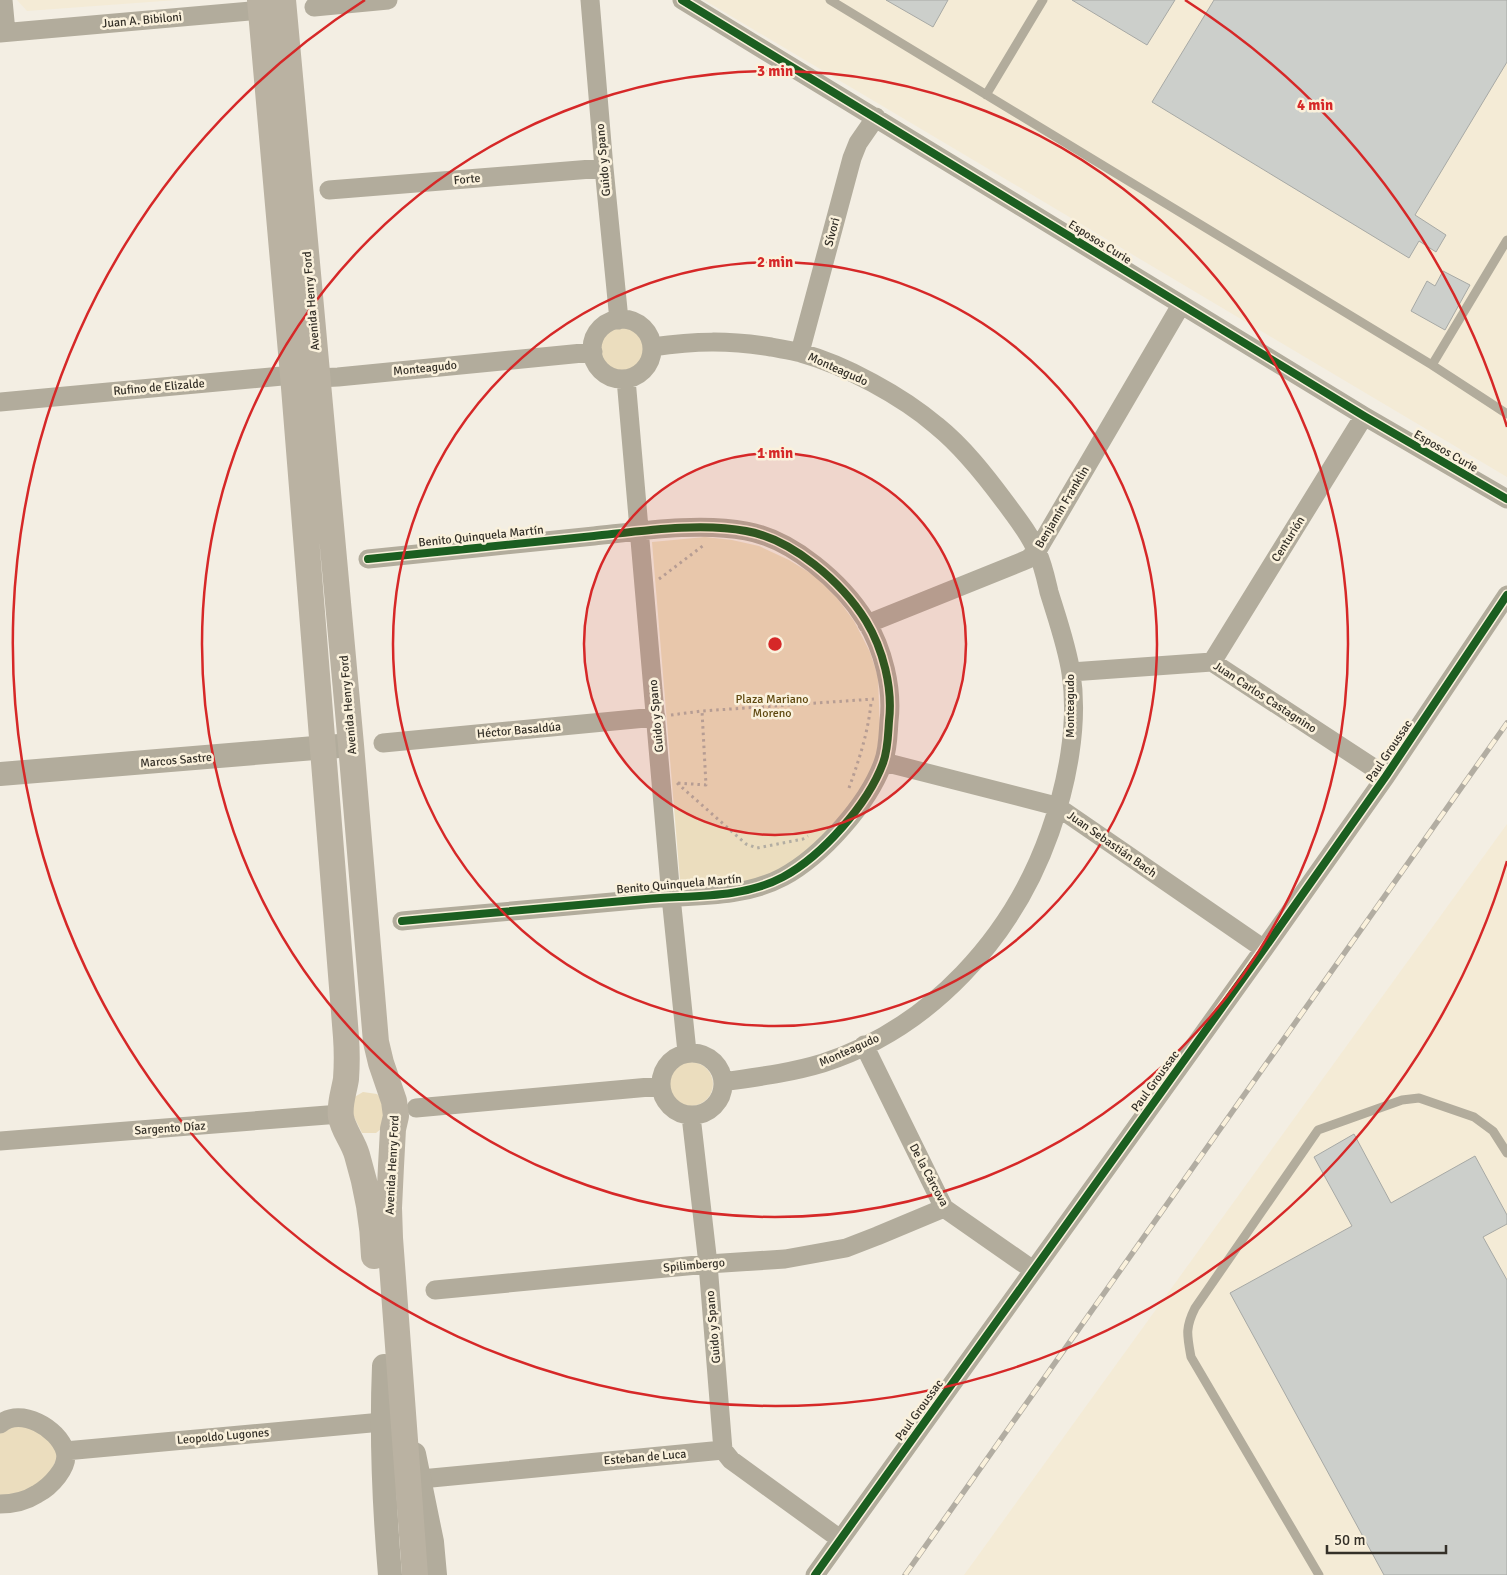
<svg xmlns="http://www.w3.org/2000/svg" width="1507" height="1575" font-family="Signika,sans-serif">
<rect width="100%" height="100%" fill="#f3eee3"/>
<!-- built -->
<path fill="#f4ebd6" d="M17,0H177L27,11Z
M704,0H1507V477Z
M1507,824V1575H964Z"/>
<!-- green -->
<path fill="#ebddbe" d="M600 349a22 22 0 1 1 44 0a22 22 0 1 1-44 0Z
M705,537L732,540L759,546L789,560L815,576L837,598L854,621L870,652L878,677L880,732L875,764L862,793L822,843L761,882L681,892L652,542Z
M669 1084a22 22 0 1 1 44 0a22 22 0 1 1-44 0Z
M363,1092L377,1094L387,1104L381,1129L376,1133H362L348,1105L351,1099Z
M14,1424L42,1432L59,1454L49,1475L29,1491L0,1496V1431Z"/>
<!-- building -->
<path fill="#cccfcb" stroke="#a7a9a5" d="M886,0H948L933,27Z
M1072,0H1175L1147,45Z
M1214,0H1507V62L1415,215L1446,235L1436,252L1419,241L1409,258L1152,102Z
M1443,271L1470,285L1445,330L1411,311L1427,281L1435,286Z
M1354,1134L1391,1203L1475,1156L1507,1215V1224L1483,1237L1507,1280V1575H1384L1230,1293L1352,1226L1314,1157Z"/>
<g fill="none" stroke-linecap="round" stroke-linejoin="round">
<!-- path -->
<path stroke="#b2ada2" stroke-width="3" stroke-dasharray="2.5 4" stroke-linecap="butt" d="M659,579L704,545
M671,715L702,711L874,699
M677,783L746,844L757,848L803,839L808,836
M678,783L706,785L702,711
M849,788C859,760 868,733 871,703"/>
<!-- service -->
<path stroke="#b2ac9c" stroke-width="9" d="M830,0L1432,365L1507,414
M986,95L1043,0
M1432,365L1507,240
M1319,1575L1191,1357C1187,1335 1185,1328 1195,1308L1318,1130L1402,1100L1419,1098L1474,1117L1493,1131L1507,1153"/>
<!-- minor -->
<path stroke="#b2ac9c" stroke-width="19" d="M3,0L6,32
M590,0L604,168L619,320
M682,0L1364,416L1507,499
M314,7L388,0
M0,33L273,9
M329,190L604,168
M592 349a30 30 0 1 1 60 0a30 30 0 1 1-60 0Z
M652,347C696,341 727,340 771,347C781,349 791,350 801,353C845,365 902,396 937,426C963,447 985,475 1005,502C1016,517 1030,534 1037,552C1043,564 1046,579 1049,592C1057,618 1067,646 1071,673C1079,724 1067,784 1050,832C1013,937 931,1028 823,1063C790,1073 757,1077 723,1082
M800,352L852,158L858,143L876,117
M626,379L671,897L687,1052
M0,402L293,375L318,378L338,377L593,352
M368,559C443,551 519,544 594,536C641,531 700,522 746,531C792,539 842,582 866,621C883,649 893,688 889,721C888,735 888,750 883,763C868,804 822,856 783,877C742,899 691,895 646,899C564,906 483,913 402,921
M867,624L1021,562L1028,559L1037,551L1181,305
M1212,662L1364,416
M1071,672L1212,662L1386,776
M383,743L656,717
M884,762L1048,804L1065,812L1264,949
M864,1045L944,1208L1033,1270
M661 1084a31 31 0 1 1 62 0a31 31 0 1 1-62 0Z
M416,1108L661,1086
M691,1116L708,1264L723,1450
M0,1141L340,1114
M435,1290L708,1264L785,1259L846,1248L877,1236L944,1208
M0,1424C21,1407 58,1428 65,1451C70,1467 50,1487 37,1494C26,1501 13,1504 0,1504
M65,1451L382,1422
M421,1479L723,1450L731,1460L840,1539
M815,1575L1264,949L1386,776L1507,595"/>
<!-- tertiary -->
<path stroke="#b2ac9c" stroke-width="24" d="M0,774L351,745
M384,1366C381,1436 384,1505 390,1575
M414,1454L432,1542L435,1575"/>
<!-- secondary -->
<path stroke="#bab2a2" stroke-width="26" d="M260,0L293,375L346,1037C347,1051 347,1065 346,1079C344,1092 339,1104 341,1117C343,1130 353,1141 357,1155C367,1188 373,1222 374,1256
M283,0L351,745L376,1042L381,1063L394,1101L396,1116L393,1129L391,1166L389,1208L390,1238L415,1575"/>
<!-- rail casing -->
<g stroke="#b2ada2" stroke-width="5.5">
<path id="rail" d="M905,1575L1507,723"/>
</g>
<!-- rail -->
<use href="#rail" stroke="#faf1dc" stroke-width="4" stroke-dasharray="11" stroke-linecap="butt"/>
<!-- cycleway casing -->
<g stroke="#faf1dc" stroke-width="11">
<path id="cycleway" d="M682,0L1364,416L1507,499
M368,559C443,551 519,544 594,536C641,531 700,522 746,531C792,539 842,582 866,621C883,649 893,688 889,721C888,735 888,750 883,763C868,804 822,856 783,877C742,899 691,895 646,899C564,906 483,913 402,921
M815,1575L1264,949L1386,776L1507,595"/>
</g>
<!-- cycleway -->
<use href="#cycleway" stroke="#1b5e20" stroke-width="8"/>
</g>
<!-- distance rings -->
<circle cx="775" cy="644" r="191" fill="#d62828" fill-opacity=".12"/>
<g fill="none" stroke="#d62828" stroke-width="2.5">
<circle cx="775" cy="644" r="191"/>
<circle cx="775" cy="644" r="382"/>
<circle cx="775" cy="644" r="573"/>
<path d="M1507 861A763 763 0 1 1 365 0M1185 0A763 763 0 0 1 1507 427"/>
</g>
<g text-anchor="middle" stroke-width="5" stroke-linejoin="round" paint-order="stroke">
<!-- street labels -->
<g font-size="12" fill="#343028" stroke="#faf1dc">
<text transform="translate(142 20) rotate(-5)" y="4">Juan A. Bibiloni</text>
<text transform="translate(603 160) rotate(-95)" y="4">Guido y Spano</text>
<text transform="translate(467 179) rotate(-5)" y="4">Forte</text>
<text transform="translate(832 232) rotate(-75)" y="4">Sívori</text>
<text transform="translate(1100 242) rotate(32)" y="4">Esposos Curie</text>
<text transform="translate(311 301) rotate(-95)" y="4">Avenida Henry Ford</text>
<text transform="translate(425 368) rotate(-6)" y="4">Monteagudo</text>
<text transform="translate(838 369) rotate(24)" y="4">Monteagudo</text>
<text transform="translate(159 387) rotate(-5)" y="4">Rufino de Elizalde</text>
<text transform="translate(1446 451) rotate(30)" y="4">Esposos Curie</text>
<text transform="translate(1062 507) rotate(-59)" y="4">Benjamín Franklin</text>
<text transform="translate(481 536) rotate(-6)" y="4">Benito Quinquela Martín</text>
<text transform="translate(1288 539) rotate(-58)" y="4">Centurión</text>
<text transform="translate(1265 697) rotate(33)" y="4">Juan Carlos Castagnino</text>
<text transform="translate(348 705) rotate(-95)" y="4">Avenida Henry Ford</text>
<text transform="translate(1070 706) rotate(-90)" y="4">Monteagudo</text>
<text transform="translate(656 716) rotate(-95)" y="4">Guido y Spano</text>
<text transform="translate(519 730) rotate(-5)" y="4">Héctor Basaldúa</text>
<text transform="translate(1389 751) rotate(-56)" y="4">Paul Groussac</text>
<text transform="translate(176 760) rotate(-5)" y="4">Marcos Sastre</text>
<text transform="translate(1112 844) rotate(35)" y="4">Juan Sebastián Bach</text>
<text transform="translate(679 884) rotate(-5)" y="4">Benito Quinquela Martín</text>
<text transform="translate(849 1050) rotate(-24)" y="4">Monteagudo</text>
<text transform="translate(1155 1081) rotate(-54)" y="4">Paul Groussac</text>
<text transform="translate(170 1128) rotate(-4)" y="4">Sargento Díaz</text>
<text transform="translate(392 1165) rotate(-87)" y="4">Avenida Henry Ford</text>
<text transform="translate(929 1175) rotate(62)" y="4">De la Cárcova</text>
<text transform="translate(694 1265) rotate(-5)" y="4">Spilimbergo</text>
<text transform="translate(713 1327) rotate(-95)" y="4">Guido y Spano</text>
<text transform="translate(919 1410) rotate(-54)" y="4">Paul Groussac</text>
<text transform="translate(223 1436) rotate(-5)" y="4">Leopoldo Lugones</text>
<text transform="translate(645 1457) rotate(-5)" y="4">Esteban de Luca</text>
</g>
<!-- park labels -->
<g font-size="12" fill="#5e480f" stroke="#faf1dc">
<text x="772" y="703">Plaza Mariano<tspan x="772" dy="14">Moreno</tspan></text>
</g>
</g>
<circle cx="775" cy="644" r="8" fill="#d62828" stroke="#faf1dc" stroke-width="2.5"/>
<g font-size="15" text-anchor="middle" font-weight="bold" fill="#d62828" stroke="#faf1dc" stroke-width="5" stroke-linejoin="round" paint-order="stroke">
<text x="775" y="76">3 min</text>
<text x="1315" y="110">4 min</text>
<text x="775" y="267">2 min</text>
<text x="775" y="458">1 min</text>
</g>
<!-- scale -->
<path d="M1327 1545v8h119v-8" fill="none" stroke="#343028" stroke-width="2.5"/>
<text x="1334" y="1545" font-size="15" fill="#343028" stroke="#faf1dc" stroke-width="4" paint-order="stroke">50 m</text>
</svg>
